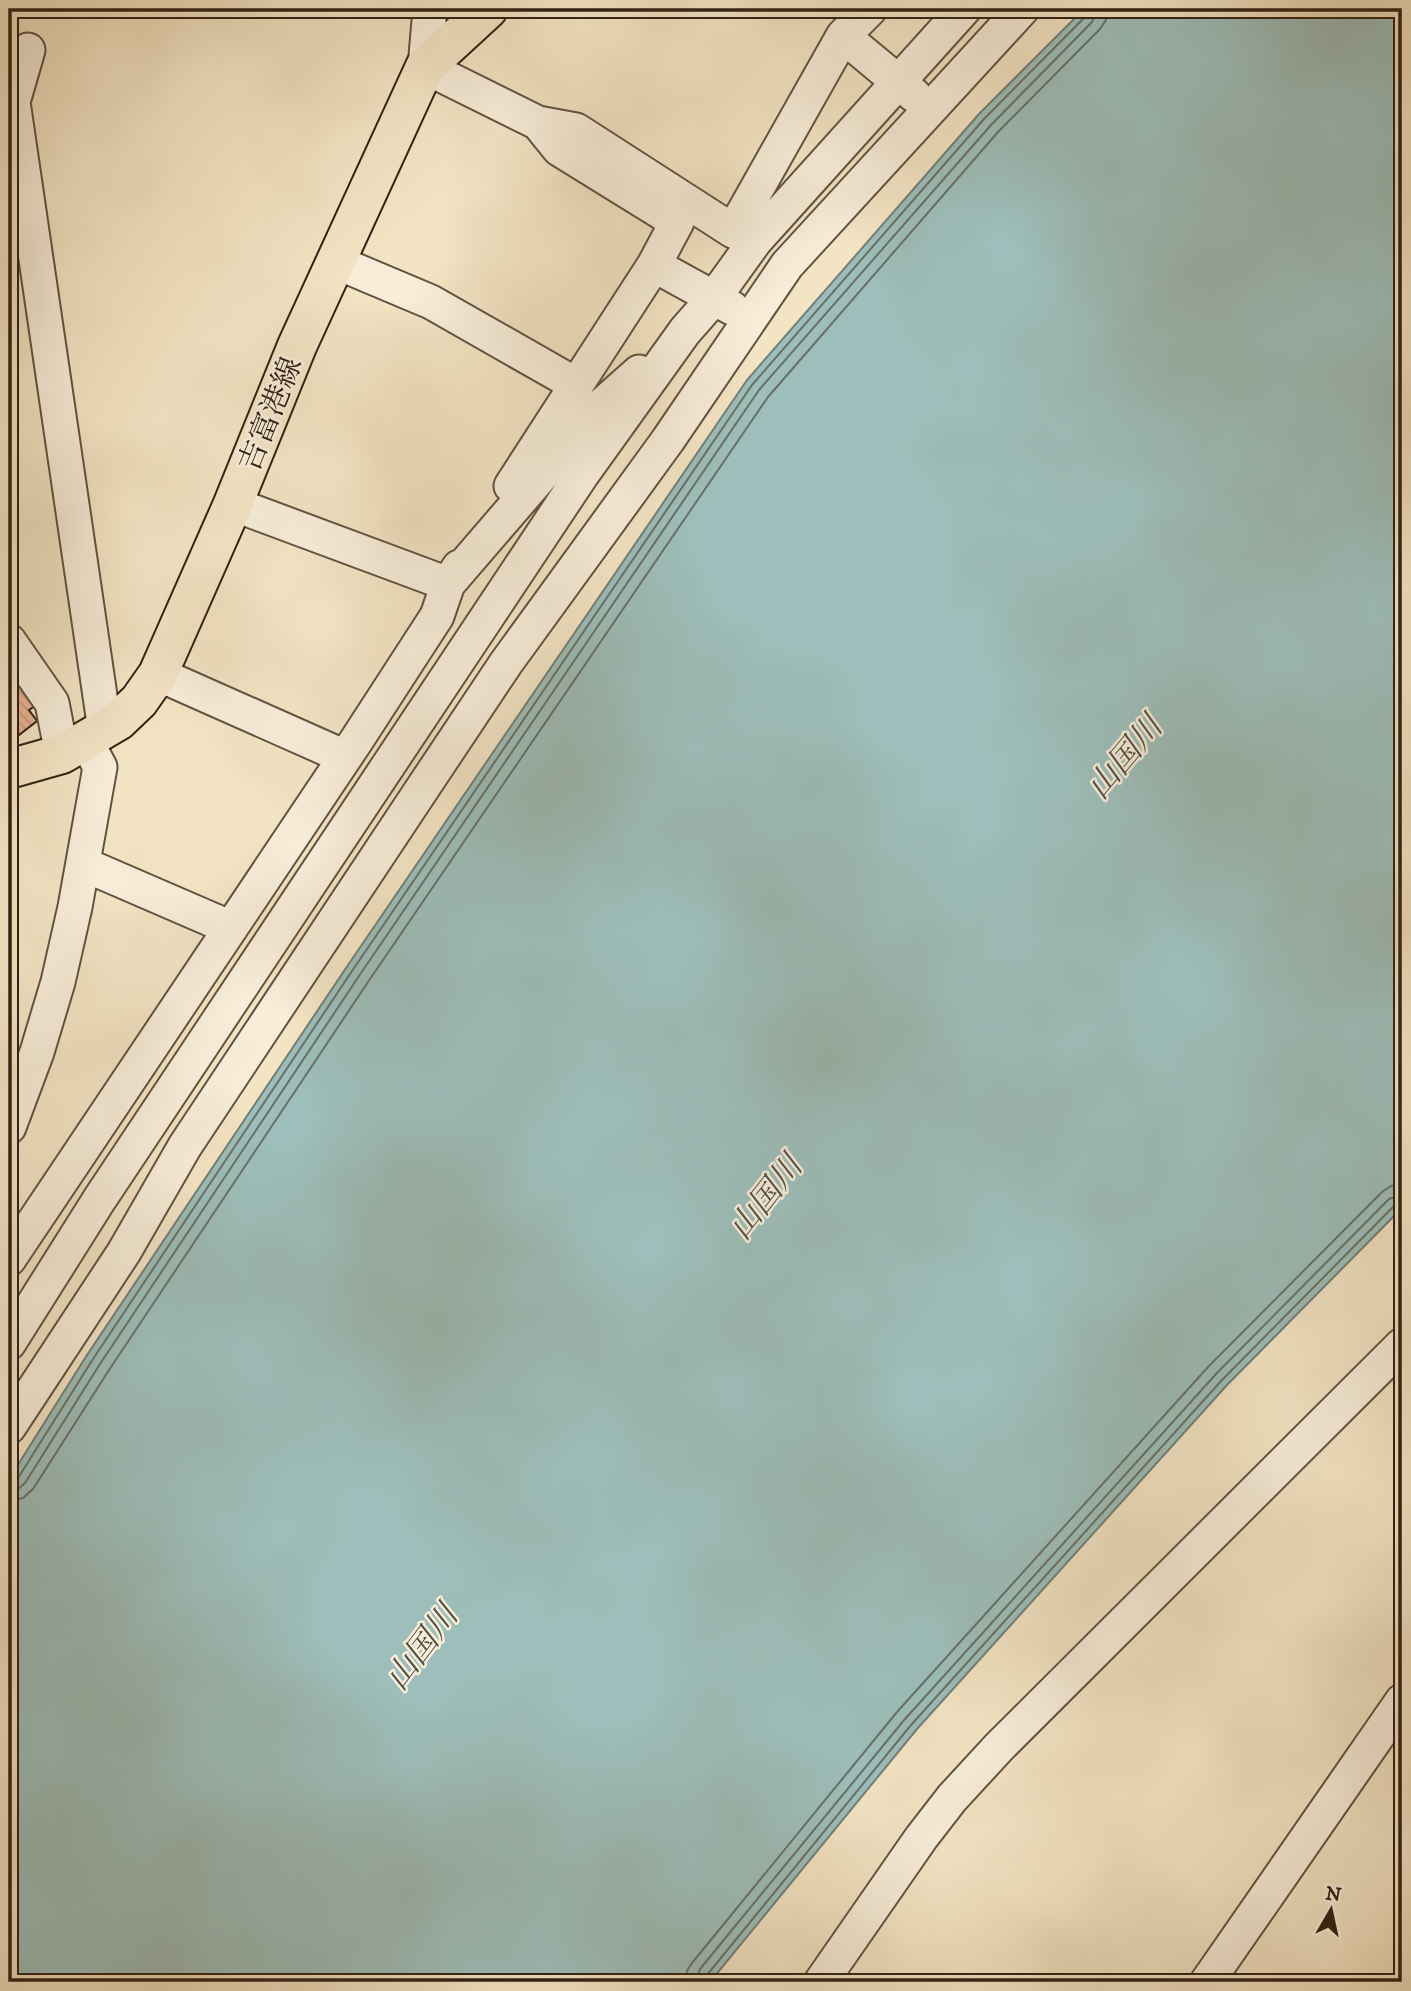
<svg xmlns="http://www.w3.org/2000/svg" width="1411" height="1991" font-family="'IM FELL DW Pica','Noto Serif JP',serif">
<defs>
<pattern id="building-back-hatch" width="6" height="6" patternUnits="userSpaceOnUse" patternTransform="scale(1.75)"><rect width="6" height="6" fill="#e7b293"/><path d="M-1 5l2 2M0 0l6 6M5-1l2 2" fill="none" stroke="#c7997e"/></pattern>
</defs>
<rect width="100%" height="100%" fill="#f3e4c4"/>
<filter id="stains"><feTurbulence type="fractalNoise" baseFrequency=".00286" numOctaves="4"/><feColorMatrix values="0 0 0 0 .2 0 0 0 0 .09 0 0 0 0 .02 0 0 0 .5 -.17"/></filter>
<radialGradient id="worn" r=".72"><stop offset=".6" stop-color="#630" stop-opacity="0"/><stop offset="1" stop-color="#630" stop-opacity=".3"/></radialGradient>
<!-- water -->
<path fill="#9dbeba" stroke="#727f78" stroke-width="2" d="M1084,9H1402V1208L1227,1385L917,1729L710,1982H9V1479L87,1355L346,968L747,380L979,114Z"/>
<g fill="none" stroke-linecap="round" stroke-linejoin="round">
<!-- shore -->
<path stroke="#677067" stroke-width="2" d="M9,1481L18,1478L93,1359L352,971L752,385L984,119L1086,16L1088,9
M9,1490L18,1489L25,1483L100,1364L359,976L759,390L991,125L1092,22L1097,9
M9,1501L23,1498L33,1489L109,1370L368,982L768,397L998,132L1100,29L1106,20L1107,9
M686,1982L687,1971L692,1963L897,1712L1208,1367L1382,1192L1391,1186L1402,1184
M696,1982L700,1969L905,1719L1216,1374L1389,1199L1402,1195
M705,1982L707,1975L911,1725L1222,1380L1394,1206L1402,1204"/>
</g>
<!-- building -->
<path fill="url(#building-back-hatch)" stroke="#312114" stroke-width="2" d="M9,665L38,704L29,710L37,721L19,735L9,721Z"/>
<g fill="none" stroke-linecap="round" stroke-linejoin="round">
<!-- minor casing -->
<g stroke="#625240" stroke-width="37">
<path id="minor" d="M430,9L425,67L538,123L576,130L733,231L755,241
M843,36L914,95
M28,50L13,102L105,730
M733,231L843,36L870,9
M336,262L431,302L575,384
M654,265L732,308
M511,486L654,265L677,222L559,149L538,123
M233,504L448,584L459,567
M9,641L52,703L62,754
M158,674L345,757
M83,864L231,928
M9,1127L37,1052L58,982L75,907L100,767L86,741
M9,1259L356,741L437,616L448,584L603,404L639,372
M9,1343L99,1200L581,476L685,331L714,298L755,241L964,9
M9,1427L124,1252L185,1146L426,783L506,663L668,440L787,265L1022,9
M821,1982L921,1838L952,1798L999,1747L1402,1345
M1207,1982L1402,1701"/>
</g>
<!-- major casing -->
<g stroke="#312114" stroke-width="42">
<path id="major" d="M9,769L62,754L118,721L139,701L158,674L233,504L297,346L425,67L488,9"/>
</g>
<!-- minor -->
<use href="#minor" stroke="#f7edd9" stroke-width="33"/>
<!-- major -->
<use href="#major" stroke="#f3e4c4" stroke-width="38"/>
</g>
<g text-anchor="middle" stroke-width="5" stroke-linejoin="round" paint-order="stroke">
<!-- street labels -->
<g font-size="30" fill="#312114" stroke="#f7edd9">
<text transform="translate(270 414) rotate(-68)" y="10">吉富港線</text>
</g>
<!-- water labels -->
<g font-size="32" font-style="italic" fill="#515046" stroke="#f7edd9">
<text transform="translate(1124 757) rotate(-50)" y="11">山国川</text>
<text transform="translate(765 1197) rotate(-52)" y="11">山国川</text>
<text transform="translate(421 1647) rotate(-53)" y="11">山国川</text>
</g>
</g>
<!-- margin -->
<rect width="1411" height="1991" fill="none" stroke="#f3e4c4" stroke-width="35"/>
<rect x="10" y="10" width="1390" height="1970" fill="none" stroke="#312114" stroke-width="3.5"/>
<rect x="18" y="18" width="1376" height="1956" fill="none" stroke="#312114" stroke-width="2"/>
<!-- north arrow -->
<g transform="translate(1331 1910) rotate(9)" stroke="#f7edd9" stroke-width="5" paint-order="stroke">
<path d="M0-5L12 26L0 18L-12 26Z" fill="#312114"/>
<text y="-10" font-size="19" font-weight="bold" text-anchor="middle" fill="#312114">N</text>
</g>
<rect width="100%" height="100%" filter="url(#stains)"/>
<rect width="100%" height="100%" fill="url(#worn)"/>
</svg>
